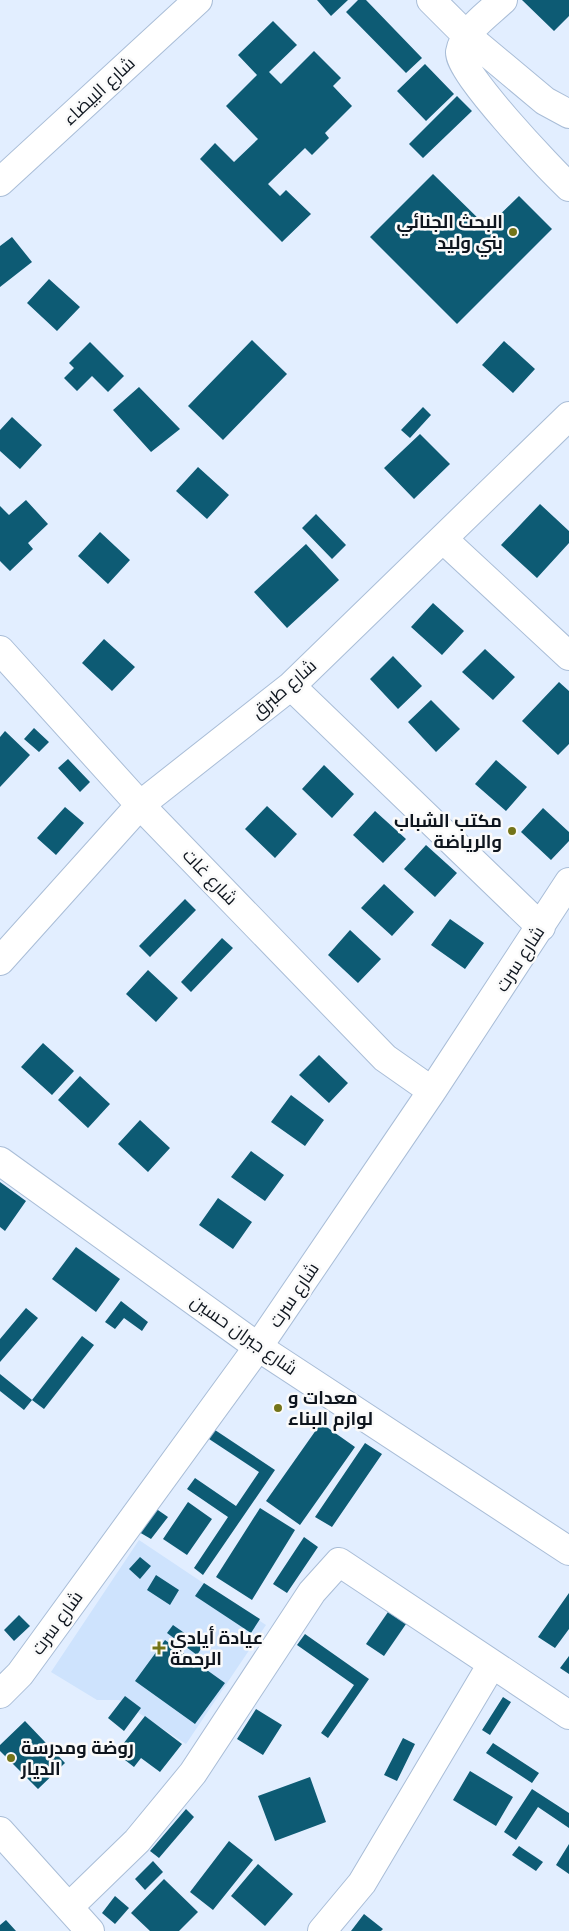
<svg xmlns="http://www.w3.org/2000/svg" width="569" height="1931" font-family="'Space Grotesk',Cairo,sans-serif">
<rect width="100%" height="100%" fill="#e2eeff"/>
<!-- built -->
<path fill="#cee3fd" d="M139,1540L266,1625L186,1744L119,1700H97L51,1672Z"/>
<!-- building -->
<path fill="#0d5b74" d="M317,0H348L331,16Z
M358,0H366L422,58L406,73L346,12Z
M522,0H569V16L554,31Z
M273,21L297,45L269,72L281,84L314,51L341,78L333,86L352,106L325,133L329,138L312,155L305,148L268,184L280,196L286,190L311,214L282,242L200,159L215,143L234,162L258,139L226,106L257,75L238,55Z
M425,64L454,94L426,121L397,91Z
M457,96L472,111L423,158L409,144Z
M433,174L487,227L519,196L552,229L457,324L370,237Z
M12,237L32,262L0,287V246Z
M49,279L80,307L57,331L27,303Z
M252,340L287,374L223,440L188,406Z
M504,341L535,369L513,393L482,365Z
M90,342L124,376L108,392L92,376L77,391L64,378L74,368L69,363Z
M139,387L180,429L151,452L113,410Z
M423,407L431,415L410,438L401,430Z
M12,417L42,445L20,469L0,451V430Z
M420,434L450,464L414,499L384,468Z
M198,467L229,495L207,519L176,491Z
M26,500L48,524L28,543L33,549L10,571L0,561V506L9,515Z
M540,504L569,531V543L537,578L501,545Z
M316,514L346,545L332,559L302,528Z
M100,532L130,560L108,584L78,556Z
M306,544L339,580L287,628L254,592Z
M433,603L464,631L442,655L411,627Z
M104,639L135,667L112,691L82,663Z
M485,649L515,677L493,700L462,672Z
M393,656L422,686L398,709L370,679Z
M559,682L569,691V744L558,755L522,721Z
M431,700L460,729L436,752L408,722Z
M34,728L49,742L39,752L24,739Z
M5,731L30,755L0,787V737Z
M68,759L90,782L80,792L58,768Z
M496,760L527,787L506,811L475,784Z
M324,765L354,794L332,818L302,789Z
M267,806L297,834L275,858L245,829Z
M65,807L84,823L56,855L37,838Z
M543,808L569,832V841L551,860L521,832Z
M375,811L406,839L383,863L353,835Z
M426,845L457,873L435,897L404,869Z
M384,884L414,912L392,936L361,908Z
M185,899L196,910L150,957L139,946Z
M450,919L484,943L465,969L431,945Z
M350,930L381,959L358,983L328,955Z
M222,938L233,948L191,992L181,982Z
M148,970L178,998L156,1022L126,994Z
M43,1043L74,1071L52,1095L21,1067Z
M319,1055L348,1083L329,1103L299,1075Z
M80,1076L110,1104L88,1128L58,1100Z
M291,1095L324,1120L305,1146L271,1122Z
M140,1120L170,1148L148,1172L118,1144Z
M251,1151L284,1175L265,1201L231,1177Z
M0,1182L26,1201L5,1231L0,1227Z
M218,1198L252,1222L233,1249L199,1225Z
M76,1247L120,1279L96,1312L52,1279Z
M121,1301L148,1322L142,1331L124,1318L115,1329L105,1322Z
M26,1308L38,1318L0,1362V1339Z
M82,1336L94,1345L44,1409L32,1400L24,1410L0,1391V1374L32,1400Z
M321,1423L355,1447L300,1525L266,1501Z
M212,1428L275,1470L203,1575L194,1568L228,1517L187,1489L195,1478L236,1506L259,1472L206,1437Z
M365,1443L382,1454L332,1527L315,1517Z
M188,1502L212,1519L187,1555L163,1539Z
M155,1508L168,1517L151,1539L139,1532Z
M260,1508L295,1530L252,1600L216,1577Z
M304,1537L318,1547L287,1593L273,1584Z
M140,1557L151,1566L140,1579L129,1569Z
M156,1575L179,1590L170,1605L147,1590Z
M204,1583L260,1619L251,1633L195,1596Z
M569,1593V1629L555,1648L538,1637Z
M388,1612L406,1624L384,1656L366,1644Z
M19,1615L30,1626L14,1641L4,1630Z
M173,1625L203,1646L197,1655L167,1633Z
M305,1634L369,1679L328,1738L321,1733L354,1685L297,1645Z
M165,1640L225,1683L195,1724L135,1681Z
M569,1656V1674L560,1668Z
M125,1696L141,1708L124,1731L108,1718Z
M503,1697L511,1702L490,1735L482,1730Z
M256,1709L282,1725L263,1755L237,1739Z
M145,1716L182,1744L160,1772L141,1758L134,1767L116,1753Z
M25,1721L65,1763L38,1789L0,1751V1745Z
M403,1738L415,1744L397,1781L384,1775Z
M493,1743L539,1773L532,1783L486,1753Z
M470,1771L513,1797L496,1826L453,1800Z
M310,1777L326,1822L275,1841L258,1796Z
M532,1789L569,1813V1828L538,1807L516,1840L504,1832Z
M186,1809L194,1817L159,1858L150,1851Z
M229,1841L253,1860L213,1910L190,1892Z
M569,1844V1874L556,1865Z
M519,1846L543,1862L536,1871L512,1855Z
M153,1861L163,1872L145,1890L135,1879Z
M258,1864L293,1894L265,1926L231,1896Z
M164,1879L198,1912L179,1931H150L131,1913Z
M115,1896L129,1908L115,1924L102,1913Z
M364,1914L383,1929L381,1931H351Z
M6,1920L16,1931H0V1925Z"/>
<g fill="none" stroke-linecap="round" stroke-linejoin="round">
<!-- minor casing -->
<g stroke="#a9bdd7" stroke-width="30">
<path id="minor" d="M431,0L466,35L545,101L569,114
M503,0C487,15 464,30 460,52C457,71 551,170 569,187
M0,182L198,0
M443,539L569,656
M0,650L140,805L385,1058L432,1091
M291,686L541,927
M0,961L140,805L291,686L569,416
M0,1694L20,1674L258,1347L432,1091L569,882
M69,1907L137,1841L193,1773L312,1592L339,1562L569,1715
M322,1931L362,1883L492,1664"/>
</g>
<!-- major casing -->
<g stroke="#a9bdd7" stroke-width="30">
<path id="major" d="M0,1161L258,1347L569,1551
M0,1831L90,1931"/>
</g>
<!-- minor -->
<use href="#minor" stroke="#fff" stroke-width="28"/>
<!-- major -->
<use href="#major" stroke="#fff" stroke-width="28"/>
</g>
<!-- markers -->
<g fill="#737419" stroke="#fafafa" stroke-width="2">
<circle cx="513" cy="232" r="5"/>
<circle cx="512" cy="831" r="5"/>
<circle cx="278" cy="1408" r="5"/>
<path d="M156.5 1640.5h5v5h5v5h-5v5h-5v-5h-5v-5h5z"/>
<circle cx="11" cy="1758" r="5"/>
</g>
<g text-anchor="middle" stroke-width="5" stroke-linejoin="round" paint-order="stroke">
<!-- street labels -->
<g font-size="18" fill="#0e151e" stroke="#fafafa">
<text transform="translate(99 91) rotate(-43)" y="6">شارع البيضاء</text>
<text transform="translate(284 689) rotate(-41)" y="6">شارع طبرق</text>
<text transform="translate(210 877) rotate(46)" y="6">شارع غات</text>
<text transform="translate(520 959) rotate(-57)" y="6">شارع سرت</text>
<text transform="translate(294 1295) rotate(-56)" y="6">شارع سرت</text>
<text transform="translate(244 1335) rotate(35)" y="6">شارع جبران حسين</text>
<text transform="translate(57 1623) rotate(-54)" y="6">شارع سرت</text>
</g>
<!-- poi labels -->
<g font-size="18" font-weight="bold" fill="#0e151e" stroke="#fafafa" text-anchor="start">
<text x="503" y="228" text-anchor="end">البحث الجنائي<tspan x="503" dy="21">بني وليد</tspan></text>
<text x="502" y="827" text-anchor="end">مكتب الشباب<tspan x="502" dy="21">والرياضة</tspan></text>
<text x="288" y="1404">معدات و<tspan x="288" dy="21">لوازم البناء</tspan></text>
<text x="170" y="1644">عيادة أيادي<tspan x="170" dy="21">الرحمة</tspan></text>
<text x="21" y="1754">روضة ومدرسة<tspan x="21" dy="21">الديار</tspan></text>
</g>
</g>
</svg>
